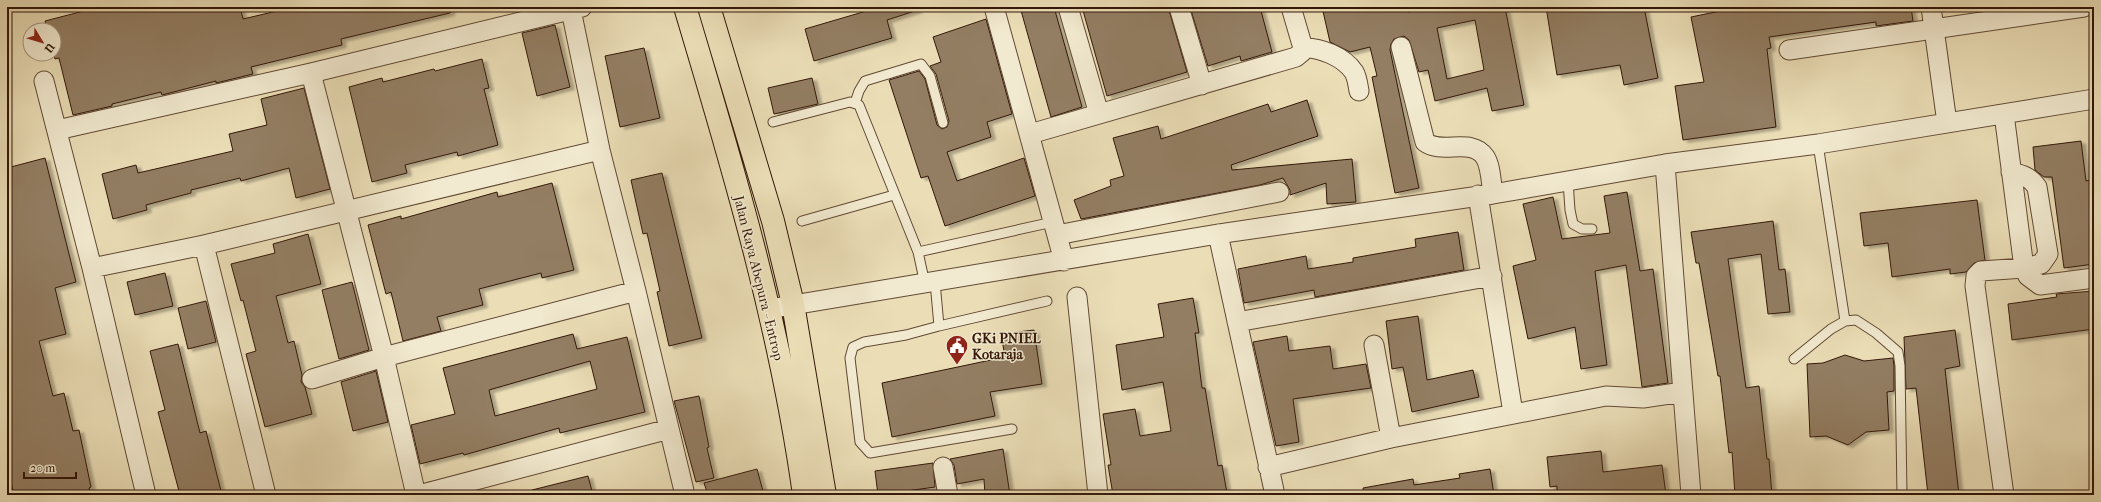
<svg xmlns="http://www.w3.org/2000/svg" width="2101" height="502" font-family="'IM FELL French Canon',serif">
<defs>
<filter id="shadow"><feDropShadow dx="4.5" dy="2.5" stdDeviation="1" flood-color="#0004"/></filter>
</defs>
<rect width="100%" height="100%" fill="#ebdeb7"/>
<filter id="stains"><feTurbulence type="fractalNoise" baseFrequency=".005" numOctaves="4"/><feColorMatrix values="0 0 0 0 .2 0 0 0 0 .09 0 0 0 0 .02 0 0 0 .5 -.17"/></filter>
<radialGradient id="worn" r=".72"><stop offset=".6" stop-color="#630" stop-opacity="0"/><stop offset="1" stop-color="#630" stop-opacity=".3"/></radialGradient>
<!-- building -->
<path fill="#937e63" stroke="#331708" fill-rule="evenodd" filter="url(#shadow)" d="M99,7H240L243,19L294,7H450V13L341,39L342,45L251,67L253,74L216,83V81L162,95L161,92L112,104V106L73,115L59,58L55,59L54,54V30H47L45,21Z
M880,7H917L918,10L887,20L892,38L814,61L805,29Z
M1020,7H1054L1082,107L1051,117Z
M1082,7H1168L1187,72L1107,96Z
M1190,7H1260L1272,52L1241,61L1240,56L1208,66Z
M1322,7H1407L1408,12L1430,7H1505L1524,105L1492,111L1487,88L1435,101L1428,70L1419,72L1409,40L1404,36L1394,39L1391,44L1390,50L1419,188L1395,193L1372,77L1377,76L1370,47L1350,52L1330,42ZM1475,20L1484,70L1447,79L1437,28Z
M1546,7H1644L1658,78L1624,85L1620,65L1557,75Z
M1740,7H1911L1913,21L1876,26V22L1769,37L1771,48L1767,49L1776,127L1683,140L1675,86L1704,82L1691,17Z
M986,19L1012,114L987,122L991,137L947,152L957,181L1024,158L1035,196L945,226L928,176L921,178L889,80L919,71L925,79L937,125L942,129L947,127L949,121L936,74L930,66L941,62L933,37Z
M555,25L570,87L537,96L522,33Z
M644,48L660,118L620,127L605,56Z
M482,59L489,88L484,89L498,145L458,156L457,152L405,165L407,173L372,182L349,87L382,78L383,82L434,69L435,71Z
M812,78L818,104L774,114L768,88Z
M304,88L330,189L296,198L289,168L241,181L240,178L191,190V193L146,205L147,210L113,219L102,174L136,165L138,173L233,151L229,134L267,125L261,99Z
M1307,100L1318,136L1231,165L1232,170L1352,159L1356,202L1327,204L1326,183L1290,195V190L1283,178L1260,185L1081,219L1074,200L1111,186L1110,180L1124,176L1113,138L1158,126L1161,139L1268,104L1271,112Z
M2081,141L2086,181L2094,179V264L2064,268L2052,177H2044L2035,170L2033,147Z
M45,158L76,282L55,288L66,334L39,341L53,396L64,393L73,431L79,430L91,487L89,488L90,495H14L7,466V168Z
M662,173L702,338L669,346L657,292L660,291L647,233L643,234L631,180Z
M552,183L574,270L542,278L541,273L479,289L483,305L437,317L441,331L403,341L391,292L386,294L368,225L401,216V219L497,192L498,197Z
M1627,192L1640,271L1653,269L1668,383L1642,387L1626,265L1595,271L1607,365L1581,369L1575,327L1528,339L1513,266L1536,260L1523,204L1553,197L1562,239L1610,233L1604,196Z
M1977,200L1985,260L1974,263L1966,272L1950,274V269L1892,277L1888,243L1864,246L1860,213Z
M1773,221L1779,270L1785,269L1790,312L1768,314L1761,254L1728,259L1746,388L1759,386L1767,459H1769L1772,495H1735L1732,452L1729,453L1720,376H1718L1699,263H1696L1691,232Z
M1458,232L1464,270L1315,297L1314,290L1244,303L1238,269L1306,256L1308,269L1353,262V258L1416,247L1415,239Z
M308,234L321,284L276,296L288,343L294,341L302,375L301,382L305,387L312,414L265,427L246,354L256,351L243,300L241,301L231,264L275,253L273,244Z
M165,273L173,306L135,315L127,282Z
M352,282L369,350L339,359L322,290Z
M2094,291V329L2012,340L2008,304L2057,297L2056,294Z
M1193,298L1199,333H1195L1202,388H1205L1218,466L1222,465L1227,493L1214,495H1113L1108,465H1111L1103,414L1135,409L1140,436L1171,431L1163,382L1122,390L1116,345L1164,337L1158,304Z
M206,301L216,342L188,349L178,308Z
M1418,316L1427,380L1473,370L1479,397L1412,412L1403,367L1392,369L1386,321Z
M1034,330L1042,384L990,392L995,416L892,437L882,383L1005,357L1001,334Z
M1955,330L1960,366L1945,369L1959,495H1928L1916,388L1906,389L1904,337Z
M573,334L577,349L627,337L645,412L560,433L559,428L464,455L463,453L420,464L411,425L455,414L443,368ZM590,361L597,389L495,416L489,390Z
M1287,336L1289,351L1330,346L1333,369L1366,364L1371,388L1293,399L1299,442L1276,446L1253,342Z
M178,344L200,433L206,431L222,495H180L158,412L165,410L150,351Z
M1845,355L1864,361L1893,358L1894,366V391L1887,392L1889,430L1866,432L1848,445L1826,436L1810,437L1807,364L1823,363Z
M376,371L388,422L353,431L341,382Z
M699,396L709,447L707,448L714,478L696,482L674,401Z
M1003,449L1010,495H985L984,479L957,484L954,465L950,459Z
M1601,451L1603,472L1662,465L1666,495H1557V486L1550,487L1547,457Z
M933,463L935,487L878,495L875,471Z
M757,469L764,495H708L704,483Z
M1490,469L1494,495H1364L1363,488L1413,479L1414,485L1460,478L1459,474Z
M588,476L593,495H533L532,490Z"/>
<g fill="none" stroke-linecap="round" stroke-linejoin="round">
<!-- lane casing -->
<g stroke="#614934" stroke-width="11">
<path id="lane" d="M855,103L859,91L865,81L921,64L930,76L943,123
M773,122L850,102L859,105L918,252
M1818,144L1845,321L1856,320L1876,333L1898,352L1900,366L1902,495
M1568,181L1570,210L1573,224L1582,229H1592
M802,221L894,195
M935,282L939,326L1047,301
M925,284L918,252L1053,222
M939,326L906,335L864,342L853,347L850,358L860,442L870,453L1012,429
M1794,359L1831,329L1845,321"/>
</g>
<!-- street casing -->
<g stroke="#614934" stroke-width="21">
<path id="street" d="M994,7L1064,261
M1068,7L1099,114
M1179,7L1202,85
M1931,7L1947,123
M571,10L600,150L636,291L685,495
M1401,47L1425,142C1442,155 1472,137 1485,157C1491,166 1491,183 1493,194
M1303,48C1320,47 1344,57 1354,72C1357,77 1358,85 1359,91
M1789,50L2084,7
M311,73L384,357L416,495
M44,81L92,268L146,495
M2004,114L2024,268L2028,276L2040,285L2094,278
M57,130L311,73L582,7
M1030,134L1296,57L1302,52L1303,48L1291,7
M1665,164L1691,495
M1478,195L1513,413
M1218,234L1275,495
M1057,235L1279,192
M204,245L266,495
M92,268L204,245L600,150
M1077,297L1098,495
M769,309L1218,234L1493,194L1665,164L1818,144L2094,99
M1237,322L1492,276
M1374,345L1391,438
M312,379L384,357L636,291
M943,467L948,495
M1268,467L1391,438L1606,396L1643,398L1683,392
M419,495L669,429
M2004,495L1975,286L1976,276L1981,271L2024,268L2041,264L2048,254L2037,187C2030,177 2023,175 2011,172"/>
</g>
<!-- highway casing -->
<g stroke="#331708" stroke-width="24">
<path id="highway" d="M685,7C733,167 781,329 804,495
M709,7L773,221L793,304L825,495"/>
</g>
<!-- lane -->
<use href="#lane" stroke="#f2ead0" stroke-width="9"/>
<!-- street -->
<use href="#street" stroke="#f2ead0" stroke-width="19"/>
<!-- highway -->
<use href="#highway" stroke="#ebdeb7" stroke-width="22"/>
</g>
<!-- icons -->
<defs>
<g id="civic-pin" transform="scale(1.15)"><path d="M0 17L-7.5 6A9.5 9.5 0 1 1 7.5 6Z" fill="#8f2418" stroke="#f2ead0"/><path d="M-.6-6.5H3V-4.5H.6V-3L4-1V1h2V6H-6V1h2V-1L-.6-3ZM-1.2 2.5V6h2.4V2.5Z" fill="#fff"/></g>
</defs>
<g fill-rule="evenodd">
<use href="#civic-pin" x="957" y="346"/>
</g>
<g text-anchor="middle" stroke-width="3" stroke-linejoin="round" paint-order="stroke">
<!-- street labels -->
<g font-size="14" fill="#331708" stroke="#f2ead0">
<text transform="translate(759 278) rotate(76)" y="5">Jalan Raya Abepura - Entrop</text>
</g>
<!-- poi labels -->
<g font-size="14" font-weight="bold" fill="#331708" stroke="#f2ead0" text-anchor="start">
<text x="972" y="343">GKi PNIEL<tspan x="972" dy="16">Kotaraja</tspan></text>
</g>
</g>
<!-- margin -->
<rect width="2101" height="502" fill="none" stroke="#ebdeb7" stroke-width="24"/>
<rect x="8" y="8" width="2085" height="486" fill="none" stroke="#331708" stroke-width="2"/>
<rect x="12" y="12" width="2077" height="478" fill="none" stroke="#331708"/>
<!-- north arrow -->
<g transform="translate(42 42) rotate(128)"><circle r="19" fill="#f2ead0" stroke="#a69680"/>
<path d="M0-3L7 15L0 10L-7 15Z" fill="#8f2418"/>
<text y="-6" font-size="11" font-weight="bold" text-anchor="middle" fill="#331708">U</text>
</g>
<!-- scale -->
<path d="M24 472v6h52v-6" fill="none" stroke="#331708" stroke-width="2"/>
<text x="30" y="472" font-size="12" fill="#331708" stroke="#f2ead0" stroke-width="3" paint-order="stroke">20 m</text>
<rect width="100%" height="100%" filter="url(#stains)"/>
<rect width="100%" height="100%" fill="url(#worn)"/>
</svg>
